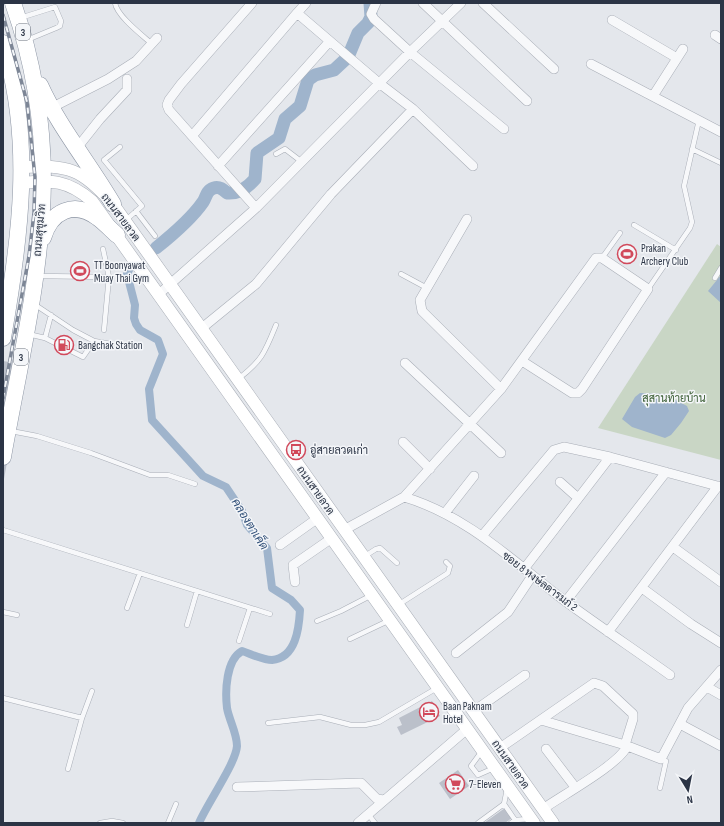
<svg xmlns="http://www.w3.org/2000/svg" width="724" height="826" font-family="'Sofia Sans Condensed',Sarabun,sans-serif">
<rect width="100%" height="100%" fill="#e4e7ec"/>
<!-- green -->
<path fill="#c9d6c5" d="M717,244L721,247V460L598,428Z"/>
<!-- water -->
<path fill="#9fb4cc" d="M721,275V303L708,291Z
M640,393L664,394L687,406L689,411L681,423L671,435L665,438L632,427L622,419L635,397Z"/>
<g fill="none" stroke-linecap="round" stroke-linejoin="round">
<!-- canal -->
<path stroke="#9fb4cc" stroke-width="8" d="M130,268L127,274L135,305L134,318L136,324L140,330L158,340L163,354L149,389L152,420L203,476L226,487L242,511L247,525L267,548L272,588L291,600L300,610C299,628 296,658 272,660C263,660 251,654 242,651C226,660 225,691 227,708C229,720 237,733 237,746C236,763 207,804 199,823"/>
<!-- river -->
<path stroke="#9fb4cc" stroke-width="13" d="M156,248C171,236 192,218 203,202C206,198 206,193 210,190C217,185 222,188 227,193C238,194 248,187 255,179L257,153L279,138L285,119L300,106L308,80L315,75L334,70L348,57L358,33L368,23L371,17L370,3"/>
</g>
<!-- building -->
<path fill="#bbc0ca" d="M3,361L22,364L19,397L4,479Z
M432,701L440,716L401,735L397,727L402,725L399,718Z
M458,770L469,786L450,799L439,783Z
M505,808L512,818L505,823H484Z"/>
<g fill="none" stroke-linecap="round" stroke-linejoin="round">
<!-- lane casing -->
<g stroke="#a9aeb7" stroke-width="5.5">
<path id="lane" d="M115,3C117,16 142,35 152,44
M20,18L55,7L61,21L60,26L56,28L27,40
M120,147L104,160L142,206L126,220
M692,149L721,163
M276,154L285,149L302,162
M136,211L155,236
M634,225L676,250
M103,249L109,277L104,330
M602,258L620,233
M401,274L427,288
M38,276L109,277
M715,278L721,268
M648,289L690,228L692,222L684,186L699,120
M28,334L45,338L83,357L94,341L73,330L34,304
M45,338L51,315
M94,341L111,344
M238,379C262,361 265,352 276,325
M11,431L37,436L91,453L150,475H168L195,484
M3,530L270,614
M365,556L376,549L380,548L397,563
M398,605L448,573L450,566L446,562
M127,608L140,573
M3,612L17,615
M317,621L341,611L370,596
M187,625L197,591
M350,639L390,620
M239,641L250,608
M3,698L82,718L68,769
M82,718L92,691
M268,723L320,717L351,725H365L379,722L437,688
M482,751L471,766L478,775L494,768
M660,788L666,761
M504,804L515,820
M368,814L375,823
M100,823L112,821L123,823
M168,823L176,804
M478,823L504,804L507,789
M511,823L515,820L529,819"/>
</g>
<!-- street casing -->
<g stroke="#a9aeb7" stroke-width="10">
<path id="street" d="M252,3L181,84L169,100L167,105L169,110L256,208
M306,3L297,13L379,83L413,109
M376,3L371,14L374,19L410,52L504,129
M423,3L527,101
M483,3L554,69
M612,20L677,58
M715,35L721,39
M591,64L721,132
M653,96L683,49
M51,108L108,79L136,61L157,38
M192,136L297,13
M77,148L100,119L127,90V79
M218,166L329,42
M467,219L420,300L422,311L501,389
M159,294L256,208L410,52L461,3
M202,328L256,284L331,194L413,109L473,166
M405,363L501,453
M403,442L430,469
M560,482L578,498
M404,497C466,515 514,562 565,601C599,626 635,650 670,675
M445,513L474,476
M344,530L404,497L501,389L596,258H602L648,289L582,389L578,393H572L522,361
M482,536L554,450L564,447L610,457L721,487
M280,545L318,518
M673,547L721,582
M524,569L610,457
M295,582L293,565L332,538
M642,588L691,624L721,643
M566,601L666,472
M608,632L718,486
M456,653L508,612L532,576
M707,687L721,695
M474,711L525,675
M541,720L625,745L661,759L688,708L721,670
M680,724L721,746
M500,748L594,683L603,686L633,714V719L625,745
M546,749L575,787
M237,787L361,783L377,799L384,800
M543,809C561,796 620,764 627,746
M358,823L466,730"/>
</g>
<!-- secondary casing -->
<g stroke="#a9aeb7" stroke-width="13">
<path id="secondary" d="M21,167C70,165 80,168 113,204L553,823
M22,183C52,180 68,180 92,201L534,823"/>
</g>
<!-- highway casing -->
<g stroke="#8b94a3" stroke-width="17">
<path id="highway" d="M3,43C34,139 20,240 3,338
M40,85C59,127 89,163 113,204
M43,238C51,211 74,200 98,218C105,223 111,230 117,235
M3,457C19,366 42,274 43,181C43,120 33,60 13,3"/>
</g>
<!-- lane -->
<use href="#lane" stroke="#f7f8fa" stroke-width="4.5"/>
<!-- street -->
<use href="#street" stroke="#f7f8fa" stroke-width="9"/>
<!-- secondary -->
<use href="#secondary" stroke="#fff" stroke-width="12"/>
<!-- highway -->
<use href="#highway" stroke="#fff" stroke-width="16"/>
<!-- rail casing -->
<g stroke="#7d8696" stroke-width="3.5">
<path id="rail" d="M3,15L27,102L35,177L34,213L29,256L3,398"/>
</g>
<!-- rail -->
<use href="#rail" stroke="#f4f6f9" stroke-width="2" stroke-dasharray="6" stroke-linecap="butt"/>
</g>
<!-- icons -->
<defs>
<g id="stadium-ring" transform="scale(1)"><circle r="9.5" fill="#f4f6f9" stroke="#d1495b" stroke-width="1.5"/><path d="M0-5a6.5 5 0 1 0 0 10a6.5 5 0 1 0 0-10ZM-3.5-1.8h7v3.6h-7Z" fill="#d1495b"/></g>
<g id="fuel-ring" transform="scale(1)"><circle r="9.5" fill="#f4f6f9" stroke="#d1495b" stroke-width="1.5"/><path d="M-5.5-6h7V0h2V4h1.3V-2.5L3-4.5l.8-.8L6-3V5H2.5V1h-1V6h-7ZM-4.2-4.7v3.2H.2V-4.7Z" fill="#d1495b"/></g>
<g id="bus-ring" transform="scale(1)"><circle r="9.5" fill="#f4f6f9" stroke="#d1495b" stroke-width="1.5"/><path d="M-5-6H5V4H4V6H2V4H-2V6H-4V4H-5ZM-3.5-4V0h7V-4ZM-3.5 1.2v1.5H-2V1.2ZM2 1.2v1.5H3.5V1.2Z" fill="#d1495b"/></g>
<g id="hotel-ring" transform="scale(1)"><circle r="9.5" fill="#f4f6f9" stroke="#d1495b" stroke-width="1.5"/><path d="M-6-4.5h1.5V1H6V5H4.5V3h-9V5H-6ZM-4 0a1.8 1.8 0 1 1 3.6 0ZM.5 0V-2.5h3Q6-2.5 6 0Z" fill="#d1495b"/></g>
<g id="supermarket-ring" transform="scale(1)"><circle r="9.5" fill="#f4f6f9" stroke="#d1495b" stroke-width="1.5"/><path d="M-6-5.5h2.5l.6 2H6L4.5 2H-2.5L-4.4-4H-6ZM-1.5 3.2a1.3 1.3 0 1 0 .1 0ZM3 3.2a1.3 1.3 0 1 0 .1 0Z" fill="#d1495b"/></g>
</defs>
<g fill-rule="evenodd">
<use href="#stadium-ring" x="627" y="254"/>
<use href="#stadium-ring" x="80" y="271"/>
<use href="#fuel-ring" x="64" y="345"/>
<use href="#bus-ring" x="296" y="450"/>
<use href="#hotel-ring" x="429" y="712"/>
<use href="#supermarket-ring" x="455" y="784"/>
</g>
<g text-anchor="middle" stroke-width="3" stroke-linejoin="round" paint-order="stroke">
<!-- shield labels -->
<g fill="#f4f6f9" stroke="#676e7b" stroke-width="1">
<rect x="16" y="24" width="14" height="16" rx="3"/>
<rect x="14" y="349" width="14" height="16" rx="3"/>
</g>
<g font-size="10" font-weight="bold" fill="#2b3445">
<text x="23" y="36">3</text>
<text x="21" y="361">3</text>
</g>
<!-- street labels -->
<g font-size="11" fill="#2b3445" stroke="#f4f6f9">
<text transform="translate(121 217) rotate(53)" y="4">ถนนสายลวด</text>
<text transform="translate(39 230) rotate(-85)" y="4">ถนนสุขุมวิท</text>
<text transform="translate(316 490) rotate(55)" y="4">ถนนสายลวด</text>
<text transform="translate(540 581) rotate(37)" y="4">ซอย 8 หงษ์ลดารมภ์ 2</text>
<text transform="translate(511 764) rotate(55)" y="4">ถนนสายลวด</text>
</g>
<!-- poi labels -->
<g font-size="11" fill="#2b3445" stroke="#f4f6f9" text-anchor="start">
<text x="641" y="252">Prakan<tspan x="641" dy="13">Archery Club</tspan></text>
<text x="94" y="269">TT Boonyawat<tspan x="94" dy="13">Muay Thai Gym</tspan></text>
<text x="78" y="349">Bangchak Station</text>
<text x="310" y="454">อู่สายลวดเก่า</text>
<text x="443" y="710">Baan Paknam<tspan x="443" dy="13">Hotel</tspan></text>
<text x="469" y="788">7-Eleven</text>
</g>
<!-- park labels -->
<g font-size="11" fill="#3f6138" stroke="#f4f6f9">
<text x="674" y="402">สุสานท้ายบ้าน</text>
</g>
<!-- water labels -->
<g font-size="12" font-style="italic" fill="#34527a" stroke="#f4f6f9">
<text transform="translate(250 524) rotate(58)" y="4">คลองตาเค็ด</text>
</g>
</g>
<!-- border -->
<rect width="724" height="826" fill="none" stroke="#2b3445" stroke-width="8"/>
<!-- north arrow -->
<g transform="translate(688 790) rotate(170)" stroke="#f4f6f9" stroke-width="3" paint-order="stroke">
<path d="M0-3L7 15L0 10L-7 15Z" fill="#2b3445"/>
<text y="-6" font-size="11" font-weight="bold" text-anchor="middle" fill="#2b3445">N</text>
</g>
</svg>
